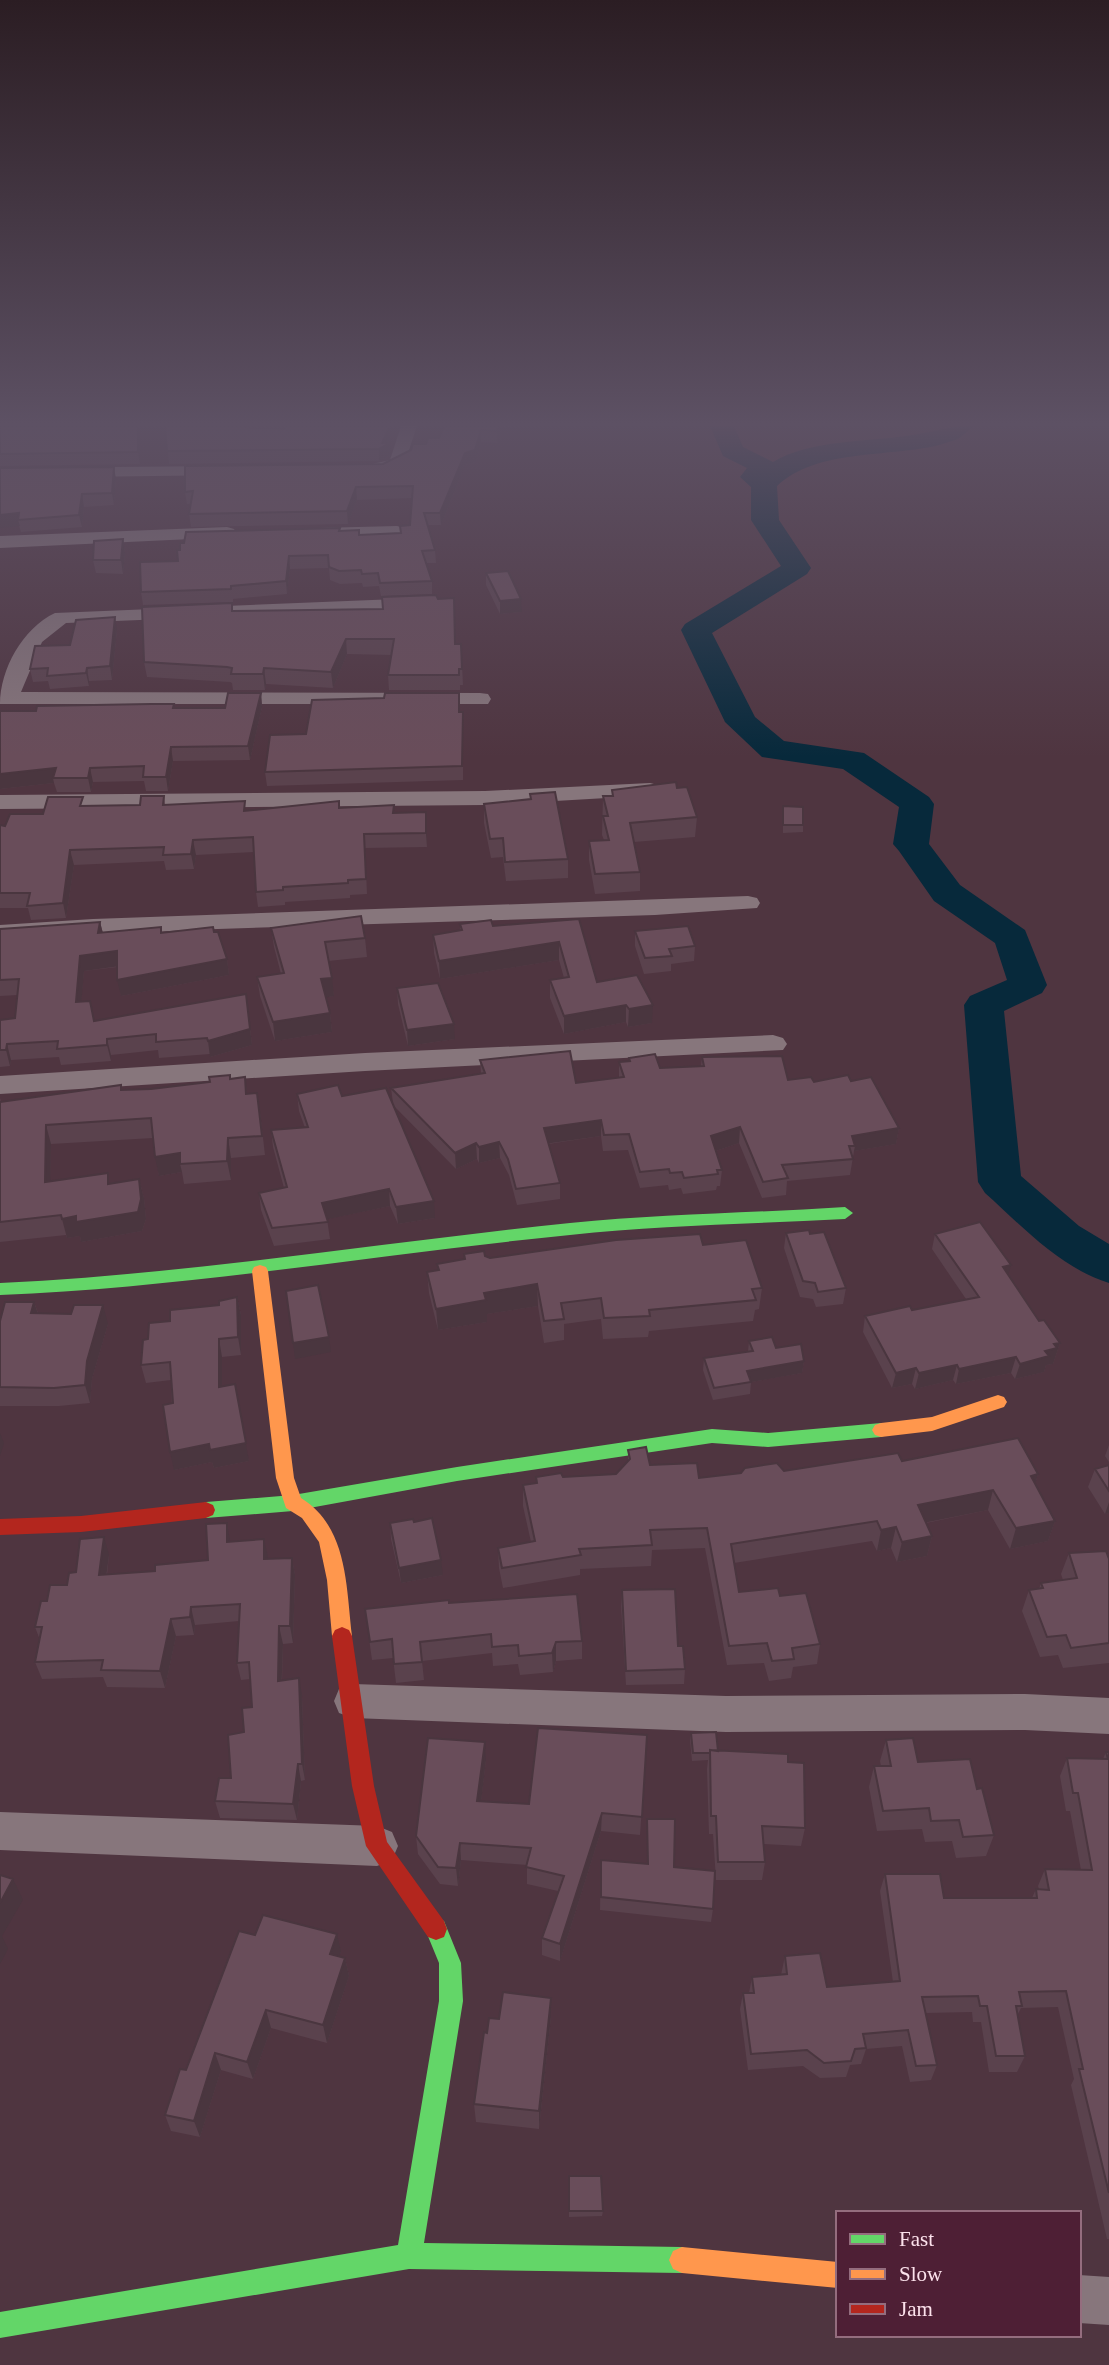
<svg xmlns="http://www.w3.org/2000/svg" width="1109" height="2365" font-family="Georgia,serif">
<rect width="100%" height="100%" fill="#4f3540"/>
<g fill="none" stroke-linecap="round" stroke-linejoin="round">
<!-- river -->
<path fill="#07293b" fill-rule="evenodd" d="M710,426H734L743,447L773,462C810,440 864,442 906,436C930,433 950,425 974,426L958,439L939,445C887,458 818,448 777,486L779,520L811,568L807,574L712,633L755,717L784,741L864,753L929,797L934,804L929,844L960,885L1025,930L1047,985L1042,993L1004,1011L1021,1176L1079,1226L1109,1244V1283C1060,1268 1022,1226 985,1193L978,1182L964,1005L970,996L1007,980L995,943L934,901L899,851L893,844L899,807L843,769L762,757L725,722L681,630L685,624L781,566L751,520V487L740,477L747,468L723,456Z"/>
<!-- street -->
<path fill="#87767c" fill-rule="evenodd" d="M401,426H417L403,468L363,474L360,470L363,466L390,460Z
M225,466L234,471L231,475L0,478V468Z
M397,526L404,528L406,532L404,536L319,540L310,534L319,528Z
M227,527L234,529L236,533L234,537L0,548V536Z
M422,598L429,600L432,604L429,608L66,623L42,642L21,692L480,693L488,694L491,699L488,704H0C0,669 23,628 55,613Z
M650,783L658,785L662,790L658,795L485,805L0,809V795L485,791Z
M748,896L757,898L760,903L757,908L655,915L187,930L0,941V925L93,919Z
M773,1035L783,1038L787,1044L783,1050L365,1071L0,1094V1076L365,1053Z
M353,1684L726,1696L1025,1694L1109,1698V1734L1025,1730L726,1732L353,1718L339,1713L334,1701L339,1689Z
M0,1812L377,1826L392,1832L398,1846L392,1860L377,1866L0,1850Z
M1079,2275L1109,2277V2325L1079,2323Z"/>
<!-- fast -->
<path fill="#63d668" fill-rule="evenodd" d="M845,1207L853,1213L845,1219C753,1224 661,1225 570,1235C379,1254 191,1287 0,1295V1283C191,1274 379,1243 570,1223C661,1214 753,1213 845,1207Z
M881,1423L887,1425L890,1430L887,1435L881,1437L768,1447L712,1443L457,1481L293,1511L206,1518L199,1515L197,1510L199,1505L206,1502L293,1495L457,1467L712,1429L768,1433Z
M436,1918L444,1921L461,1963L463,2001L424,2243L682,2247L691,2251L695,2260L691,2269L682,2273L409,2269L0,2338V2312L398,2245L439,2001V1963L425,1929L428,1921Z"/>
<!-- slow -->
<path fill="#ff974d" fill-rule="evenodd" d="M260,1265L266,1267L268,1271L294,1478L301,1498C348,1527 346,1586 352,1636L349,1642L342,1645L335,1642L332,1636L327,1580L319,1542L302,1518L286,1508L276,1478L252,1271L254,1267Z
M998,1395L1004,1397L1007,1402L1004,1407L932,1431L881,1437L875,1435L872,1430L875,1425L881,1423L932,1417Z
M682,2247L838,2262V2288L682,2273L673,2269L669,2260L673,2251Z"/>
<!-- jam -->
<path fill="#b3261e" fill-rule="evenodd" d="M206,1502L213,1505L215,1510L213,1515L206,1518L81,1532L0,1535V1519L81,1516Z
M342,1627L349,1630L352,1636L374,1786L387,1842L444,1921L447,1929L444,1937L436,1940L428,1937L366,1846L352,1786L332,1636L335,1630Z"/>
</g>
<!-- wall -->
<path fill="#5a424d" d="M0,426H140V464L0,466Z
M165,426H231L284,429L396,426L388,443L391,455L379,461L169,464Z
M444,426H547L502,427L497,443L481,442L476,462L465,465L441,525H428L435,550L436,563H426L432,581V594L381,596L379,586L363,587L362,583L340,584L330,580L329,568L290,569L287,594L233,599V602L143,605L141,592L178,561L340,528V531L359,535L400,533V526L410,525L412,498L357,500L348,524L191,527L189,514L191,504H187L185,492L383,464L439,438Z
M0,468L116,479L114,505L84,507L82,527L21,532Z
M123,539L125,553L123,574L96,573L93,560Z
M486,573L522,612L500,614L486,585Z
M382,597L455,644H461L463,685H460V690H389L388,675L391,655L347,654L333,688L266,684L265,690H233L232,683L230,682L147,677L144,662L233,611L383,609Z
M117,630L112,680L89,681V686L50,689L48,681L33,682L30,669L70,645Z
M261,693L262,707L250,760L173,761L168,791H146L144,781L93,782L91,792H57L54,783L0,789V711L225,708Z
M459,712L463,725V780L267,786L265,772L306,734Z
M677,788L697,817L695,837L634,842L640,872V891L595,894L589,860V841L604,840L602,835L603,796H612V790Z
M530,794L568,859V878L506,881L503,857L491,858L484,823V804L530,799Z
M164,796L165,805L246,811L339,808L394,813L427,826V847L365,848L367,894L350,895V898L285,902V905L258,907L256,892L254,852L196,855L194,869L166,870L164,861L74,865L66,918L31,920L28,908H0V825L5,826L43,814L85,806L140,805Z
M783,806L803,825V832L783,833Z
M579,919L597,982L652,1023L628,1027L626,1022L564,1034L550,998V980L564,978L559,960L440,979L434,953L433,935L460,930V924L493,926Z
M100,922L103,933L161,927L162,933L214,932L227,959L229,975L121,996L117,967L84,971L81,1001L94,1021L248,1009L252,1045L210,1057V1054L159,1058L158,1050L111,1055V1061L61,1065L59,1057L11,1060L10,1066L0,1067V1020L15,1018L18,995L0,996V929Z
M271,928L365,938L367,957L328,961L334,996L326,997L330,1013L332,1032L275,1041L260,996L257,977L281,974L274,947Z
M635,931L695,946L694,961L671,964V971L644,974L635,946Z
M397,988L455,1039L408,1046L398,1004Z
M702,1057L788,1080L814,1082L851,1081L899,1128L896,1144L854,1151L850,1175L787,1181L786,1195L762,1198L739,1143L716,1151L722,1170L720,1186H717L716,1190L683,1194L681,1188L669,1190L668,1185L640,1188L628,1150L603,1151L601,1136L548,1144L560,1183V1199L517,1205L509,1175L500,1158L479,1163L477,1159L456,1169L393,1105L435,1218L398,1224L390,1206L327,1219L330,1239L274,1246L261,1210L259,1193L284,1188L273,1147L271,1130L305,1128L299,1111L297,1094L342,1096L393,1103L391,1088L481,1074L480,1060L576,1083L619,1078V1062L629,1061V1058L660,1068L701,1066Z
M245,1077L247,1094L260,1112L265,1155L231,1158V1180L184,1184L182,1172L159,1176L153,1138L51,1144L50,1181L110,1183L139,1179L144,1198L146,1219L142,1231L81,1242L80,1236L67,1238L66,1235L0,1242V1098L1,1102L122,1090L151,1089Z
M786,1233L846,1288L843,1304L816,1307L813,1299L800,1297L784,1248Z
M935,1234L1009,1275L1039,1321L1060,1343L1053,1364L1046,1365L1044,1372L1015,1379L1011,1373L956,1384L953,1380L915,1389L912,1384L892,1388L863,1332L865,1316L912,1310L966,1299L932,1249Z
M703,1245L762,1288L759,1309L755,1310L753,1321L649,1331L648,1337L603,1339L601,1319L564,1324V1340L544,1343L538,1306L487,1314V1322L438,1330L429,1293L427,1272L438,1270L437,1264L464,1259V1254L490,1258Z
M237,1297L241,1315V1355L222,1357V1386L249,1461L214,1468L212,1462L174,1470L171,1380L146,1383L141,1365L148,1339L170,1321L219,1305Z
M34,1302L38,1313L108,1324L92,1379L90,1403L59,1406H0V1321Z
M749,1341L776,1348L804,1361L802,1373L751,1382L750,1394L713,1400L703,1370L704,1358L748,1352Z
M1109,1445V1462L1105,1456Z
M628,1450L650,1465L699,1478L902,1461L1038,1474L1035,1484L1055,1521L1048,1541L1010,1549L988,1510L926,1523L932,1536L927,1556L897,1562L891,1548L877,1551L872,1541L734,1563L739,1592L780,1596L820,1644L817,1664L793,1667L791,1678L769,1681L764,1663L727,1665L705,1548L652,1550L651,1566L580,1569V1575L503,1588L499,1568L498,1548L531,1542L523,1506V1485L536,1483V1477H563L616,1474L628,1461Z
M1109,1465V1513L1105,1514L1088,1487L1095,1469Z
M414,1522L443,1575L401,1583L391,1539L390,1523Z
M231,1541L268,1557V1559L292,1558L295,1575L293,1643L283,1644L282,1681L302,1695L305,1780L301,1781L297,1820L220,1818L215,1801L231,1778L252,1707L250,1679L241,1680L237,1663L239,1621L195,1625L194,1635L176,1636L165,1688L107,1687L103,1677L42,1679L35,1662L40,1640L35,1627L47,1601L67,1585L76,1572L109,1555L107,1575L155,1571L208,1560Z
M1069,1553L1109,1559V1663L1063,1668L1058,1655L1040,1657L1022,1611L1029,1590L1039,1589L1041,1583L1063,1580L1061,1574Z
M622,1590L678,1646L685,1669L684,1684L626,1685L621,1605Z
M449,1603L582,1641V1659L556,1661L553,1672L520,1675L518,1664L493,1666L492,1653L422,1661L424,1680L396,1683L393,1658L372,1660L365,1609Z
M691,1733L718,1751L788,1762L805,1828L801,1846L764,1844L765,1862L762,1880H716L713,1834H709L707,1769L708,1760L692,1761L690,1740Z
M647,1735L640,1835L601,1831L560,1961L542,1955V1938L558,1891L527,1884V1865L461,1860L458,1886L440,1884L418,1854L416,1836L486,1760L481,1801L529,1804Z
M886,1740L918,1762L977,1789L994,1835L986,1856L956,1858L952,1841L925,1842L922,1829L877,1831L869,1787L874,1766H881L880,1761Z
M1106,1752H1109V2239H1107L1071,2085L1074,2079L1058,2007L1021,2008L1017,2016L1025,2056L1017,2072H989L981,2022H973L972,2012L925,2013L937,2065L931,2080L910,2082L902,2046L866,2049L861,2064L850,2065L846,2077L820,2078L803,2066L748,2070L740,2009L743,1993H749L752,1977L781,1975L785,1956L827,1987L893,1982L880,1891L885,1874L944,1898H1032L1036,1889H1039L1038,1886L1045,1869L1081,1870L1070,1811H1066L1060,1776L1067,1758L1103,1759Z
M647,1819L674,1867L713,1909L711,1922L600,1910L601,1860L647,1864Z
M255,1935L341,1952L339,1956L345,1958L349,1976L327,2043L271,2028L253,2079L221,2070L200,2137L171,2131L165,2115Z
M551,1998V2017L539,2129L476,2122L474,2104L487,2033L499,2019Z
M569,2176L603,2211L602,2216L569,2217Z"/>
<!-- shaded-wall -->
<path fill="#4a363f" d="M138,426H140V464L138,452Z
M390,426H396L387,444L390,443L391,455L379,461V449Z
M498,426H502L497,443V431Z
M481,430V442L476,462L465,465L441,525L440,513L465,453Z
M114,467L116,479L114,505L112,493Z
M356,487L357,500L348,524L347,511Z
M82,494L84,507L82,527L79,515Z
M19,513L18,520L20,526L0,528V515Z
M123,539L125,553L123,574L121,560Z
M289,556L290,569L287,594L286,581Z
M521,599L522,612L500,614V601Z
M115,617L117,630L112,680L110,666Z
M346,639L347,654L333,688L331,672Z
M87,668L89,681V686L86,673Z
M264,668L266,684L265,690L263,674Z
M261,693L262,707L250,760L248,746Z
M171,747L173,761L168,791L166,777Z
M56,768L53,778L54,783L0,789V774Z
M90,768L93,782L91,792L88,778Z
M426,812L427,826V847L426,833Z
M193,840L196,855L194,869L191,854Z
M70,850L74,865L66,918L63,903Z
M100,922L104,938L98,933Z
M559,942V960L440,979L439,961Z
M117,951L120,966L84,971L80,1018L76,1002L80,956Z
M227,959L229,975L121,996L117,980Z
M332,978L334,996L323,998L321,979Z
M246,994L252,1045L210,1057L208,1041Z
M626,1005V1022L564,1034V1016Z
M653,1005L652,1023L628,1027L629,1009Z
M330,1013L332,1032L275,1041L273,1022Z
M454,1024L455,1039L408,1046L407,1030Z
M107,1039L111,1055V1061L107,1045Z
M7,1044L11,1060L10,1066L6,1050Z
M601,1120V1136L544,1144V1128Z
M46,1125L51,1144L50,1202L45,1182Z
M740,1127L739,1143L710,1153L711,1136Z
M899,1128L896,1144L854,1151L855,1146L852,1136Z
M228,1138L231,1158V1180L227,1161Z
M499,1142L500,1158L479,1163V1147Z
M476,1143L477,1159L456,1169L455,1153Z
M180,1153V1164L182,1172L159,1176L155,1157Z
M139,1179L144,1198L146,1219L142,1231L81,1242L80,1236L67,1238L62,1219Z
M389,1189L390,1206L324,1220L322,1203Z
M434,1201L435,1218L398,1224L396,1207Z
M1011,1265L1007,1281L1003,1267Z
M537,1284L538,1306L487,1314V1322L438,1330L436,1309L484,1293Z
M237,1297L241,1315V1355L238,1337Z
M34,1302L40,1320L31,1313Z
M103,1305L108,1324L92,1379L90,1403L85,1385L87,1361Z
M329,1337L331,1352L295,1359L293,1343Z
M219,1339L222,1357V1405L219,1387Z
M1060,1343L1053,1364L1046,1365L1044,1372L1015,1379L1020,1364L1045,1351L1054,1344Z
M1016,1357L1011,1373L956,1384L959,1369Z
M804,1361L802,1373L746,1383L747,1371Z
M957,1365L953,1380L915,1389L919,1373Z
M916,1368L912,1384L892,1388L896,1373Z
M235,1384L249,1461L214,1468L212,1462L174,1470L170,1452L209,1444Z
M0,1433L4,1443L0,1456Z
M1038,1474L1032,1495L1031,1476Z
M993,1490L988,1510L913,1525L918,1505Z
M1109,1502V1513L1105,1514Z
M1055,1521L1048,1541L1010,1549L1016,1528Z
M227,1523L230,1540L231,1559L227,1542Z
M896,1527L891,1548L877,1551L881,1530Z
M932,1536L927,1556L897,1562L902,1542Z
M104,1537L109,1555L104,1593L99,1575Z
M264,1539L268,1557L267,1577L264,1559Z
M292,1558L295,1575L293,1643L290,1626Z
M441,1560L443,1575L401,1583L399,1568Z
M191,1607L195,1625L194,1635L190,1617Z
M171,1619L176,1636L165,1688L160,1671Z
M279,1626L283,1644L281,1698L278,1681Z
M556,1642V1661L553,1672L552,1653Z
M299,1678L302,1695L305,1780L302,1764Z
M485,1742L486,1760L479,1819L477,1801Z
M298,1764L301,1781L297,1820L293,1804Z
M602,1813L601,1831L560,1961V1944Z
M460,1843L461,1860L458,1886L456,1868Z
M13,1879L23,1900L2,1936L8,1949L0,1964V1903Z
M337,1934L341,1952L333,1972L330,1954Z
M345,1958L349,1976L327,2043L323,2025Z
M551,1998V2017L539,2129V2111Z
M266,2010L271,2028L253,2079L247,2062Z
M215,2053L221,2070L200,2137L194,2121Z"/>
<!-- building -->
<path fill="#694d5a" stroke="#4a363f" stroke-width="2" d="M0,426H138V452L0,454Z
M165,426H224L284,429L285,426H390L382,443H390L379,449L167,451Z
M444,426H498L497,431L481,430L475,450L465,453L440,513H424L435,550L422,551L432,581L380,583L378,573L362,574L361,570L339,571L329,567L328,555L289,556L286,581L231,586V589L141,592L140,562L178,561L177,550H180V543H184L186,532L340,528L339,531L359,530V535L401,533L400,526L410,525L413,486L356,487L347,511L189,514L193,491L185,492V466L383,464L411,450L413,444H426L428,438H439Z
M114,467L112,493L82,494L79,515L18,520L19,513L0,515V468Z
M123,539L121,560H93L94,541Z
M508,571L521,599L500,601L486,573Z
M436,595L438,599L454,598L455,644H461L462,669H459V675H388L394,639H346L331,672L264,668L263,674H231L232,668L227,667L144,662L142,607L232,603V611L383,609L382,597Z
M115,617L110,666L87,668L86,673L47,676L48,668L30,669L35,646L70,645L76,620Z
M228,693H261L248,746L171,747L166,777H143L144,766L90,768L88,778H53L56,768L0,774V711H36L37,706L151,704H174L173,708H225Z
M385,693H459V712H463L462,766L265,772L270,735L306,734L312,700L384,698Z
M676,782L677,788L687,787L697,817L630,823L640,872L595,874L589,841L609,840L603,816H608L603,796H613L612,790Z
M555,792L568,859L505,862L503,838L490,839L484,804L531,799L530,794Z
M141,796H164L163,805L245,801L244,811L339,801V808L394,805L393,813L426,812V833L364,834L366,879L348,880V883L283,887V890L256,892L253,837L193,840L191,854L163,855L164,847L70,850L63,903L27,906L30,893H0V825L5,826L10,814H43L48,797H83L80,806L140,805Z
M783,806L803,807V825H783Z
M361,916L365,938L325,942L332,978L321,979L330,1013L273,1022L257,977L284,973L271,928Z
M579,919L597,982L637,975L653,1005L629,1009L626,1005L564,1016L550,980L569,977L559,942L439,961L433,935L462,930L460,924L491,920L493,926Z
M100,922L98,933L161,927V933L213,927L214,932H218L227,959L117,980V951L80,956L76,1002L90,1001L94,1021L246,994L250,1029L208,1041L207,1038L156,1042V1034L107,1039V1045L57,1049L58,1041L7,1044L6,1050H0V1020L15,1018L19,979L0,980V929Z
M688,926L695,946L669,949L672,956L645,958L635,931Z
M438,983L454,1024L407,1030L397,988Z
M570,1051L576,1083L624,1077L619,1062L630,1061L629,1058L655,1054L660,1068L704,1066L702,1057L782,1056L788,1080L811,1077L814,1082L848,1075L851,1081L871,1077L899,1128L852,1136L855,1146H849L853,1159L782,1165L788,1178L763,1182L740,1127L711,1136L722,1170H717L718,1174L684,1178L682,1172L670,1173L669,1169L640,1172L629,1134L604,1135L601,1120L544,1128L560,1183L516,1189L508,1159L499,1142L479,1147L476,1143L455,1153L391,1088L485,1073L480,1060Z
M230,1075V1079L245,1077L246,1094L257,1093L262,1136L228,1138L227,1161L180,1164V1153L155,1157L151,1118L46,1125L45,1182L108,1173V1184L139,1179L141,1199L138,1212L76,1222V1216L62,1219L61,1215L0,1222V1102L121,1085V1090L151,1089L210,1082L209,1077Z
M338,1085L342,1096L386,1088L434,1201L396,1207L389,1189L322,1203L328,1222L272,1228L259,1193L287,1187L271,1130L308,1127L297,1094Z
M980,1222L1011,1265L1003,1267L1039,1321L1044,1320L1060,1343L1054,1344L1057,1348L1045,1351L1049,1356L1020,1364L1016,1357L959,1369L957,1365L919,1373L916,1368L896,1373L865,1316L910,1306L912,1310L979,1297L935,1234Z
M809,1230L810,1234L824,1232L846,1288L818,1292L815,1283L803,1281L786,1233Z
M700,1234L703,1245L746,1240L762,1288L752,1289L756,1300L649,1310L650,1316L604,1318L601,1298L561,1303L564,1319L544,1321L537,1284L484,1293L486,1300L436,1309L427,1272L439,1270L437,1264L465,1259L464,1254L484,1251L485,1256L490,1258L616,1240Z
M318,1285L329,1337L293,1343L286,1291Z
M237,1297L238,1337L219,1339V1387L235,1384L246,1443L210,1450L209,1444L170,1452L163,1405L173,1403L170,1362L141,1365L143,1340L148,1339L149,1323L170,1321V1310L219,1305V1301Z
M5,1302H34L31,1313L71,1314L74,1305H103L87,1361L85,1385L54,1388L0,1387V1321Z
M772,1337L776,1348L801,1344L804,1361L747,1371L751,1382L714,1388L704,1358L753,1351L749,1341Z
M1018,1438L1038,1474L1031,1476L1055,1521L1016,1528L993,1490L918,1505L932,1536L902,1542L896,1527L881,1530L877,1521L731,1544L739,1592L778,1588L780,1596L806,1593L820,1644L792,1648L794,1659L772,1661L767,1643L729,1646L707,1528L650,1530L652,1545L579,1549L581,1555L502,1568L498,1548L535,1541L523,1485L537,1483L536,1477L561,1473L563,1477L616,1474L630,1459L628,1450L646,1447L650,1465L697,1463L699,1478L741,1473L745,1468L777,1463L784,1471L898,1453L902,1461Z
M1109,1465V1491L1095,1469Z
M432,1518L441,1560L399,1568L390,1523L413,1519L414,1522Z
M227,1523V1542L264,1539V1559L292,1558L290,1626H279L278,1681L299,1678L302,1764H298L293,1804L215,1801L219,1778H231L228,1735L244,1732L242,1708L252,1707L249,1662L237,1663L240,1604L191,1607L190,1617L171,1619L160,1671L101,1670L103,1660L35,1662L42,1627H35L41,1601H47L50,1585H67L69,1573L76,1572L80,1539L104,1537L99,1575L155,1571V1565L208,1560L206,1524Z
M1106,1551L1109,1559V1643L1071,1648L1066,1635L1047,1637L1029,1590L1043,1588L1041,1583L1077,1578L1069,1553Z
M675,1589L678,1646H683L685,1669L626,1671L622,1590Z
M577,1594L582,1641L556,1642L552,1653L519,1656L518,1645L492,1647L491,1634L420,1642L422,1662L394,1664L392,1639L370,1642L365,1609L449,1600V1603Z
M538,1728L647,1735L642,1817L602,1813L560,1944L542,1938L564,1876L526,1867L531,1848L460,1843L456,1868L438,1867L416,1836L428,1738L485,1742L477,1801L529,1804Z
M716,1732L718,1751L710,1750V1753H693L691,1733Z
M913,1738L918,1762L970,1759L977,1789L982,1788L994,1835L963,1837L959,1820L931,1821L929,1808L883,1811L874,1766H891L886,1740Z
M710,1750L788,1754V1762L804,1763L805,1828L762,1826L765,1862H718L716,1816H711Z
M1106,1752H1109V2193L1079,2069H1083L1066,1991L1019,1992L1022,2006H1016L1025,2056H996L987,2006H980L978,1996L922,1997L937,2065L916,2066L908,2030L863,2034L866,2048L855,2049L851,2061L824,2063L807,2050L751,2054L743,1993H754L752,1977L787,1974L785,1956L820,1953L827,1987L900,1981L885,1874H940L944,1898H1037L1036,1889L1049,1890L1045,1869L1092,1870L1078,1793H1073L1067,1758L1108,1759Z
M647,1819H675L674,1867L715,1871L713,1909L601,1897V1860L648,1864Z
M0,1875L13,1879L0,1903Z
M263,1915L337,1934L330,1954L345,1958L323,2025L266,2010L247,2062L215,2053L194,2121L165,2115L180,2069L186,2070L239,1931L255,1935Z
M503,1992L551,1998L539,2111L474,2104L484,2032L487,2033L489,2018L499,2019Z
M569,2176H601L603,2211H569Z"/>
<!-- sky -->
<linearGradient id="sky" x2="0" y2="1"><stop stop-color="#2b1d23"/><stop offset="0.56" stop-color="#5d5164"/><stop offset="1" stop-color="#5d5164" stop-opacity="0"/></linearGradient>
<rect width="1109" height="757" fill="url(#sky)"/>
<!-- legend -->
<rect x="836" y="2211" width="245" height="126" fill="#4e1f35" stroke="#946d7e" stroke-width="2"/>
<rect x="850" y="2234" width="35" height="10" fill="#63d668" stroke="#946d7e" stroke-width="2"/>
<text x="899" y="2246" font-size="21" fill="#fce2ec">Fast</text>
<rect x="850" y="2269" width="35" height="10" fill="#ff974d" stroke="#946d7e" stroke-width="2"/>
<text x="899" y="2281" font-size="21" fill="#fce2ec">Slow</text>
<rect x="850" y="2304" width="35" height="10" fill="#b3261e" stroke="#946d7e" stroke-width="2"/>
<text x="899" y="2316" font-size="21" fill="#fce2ec">Jam</text>
</svg>
